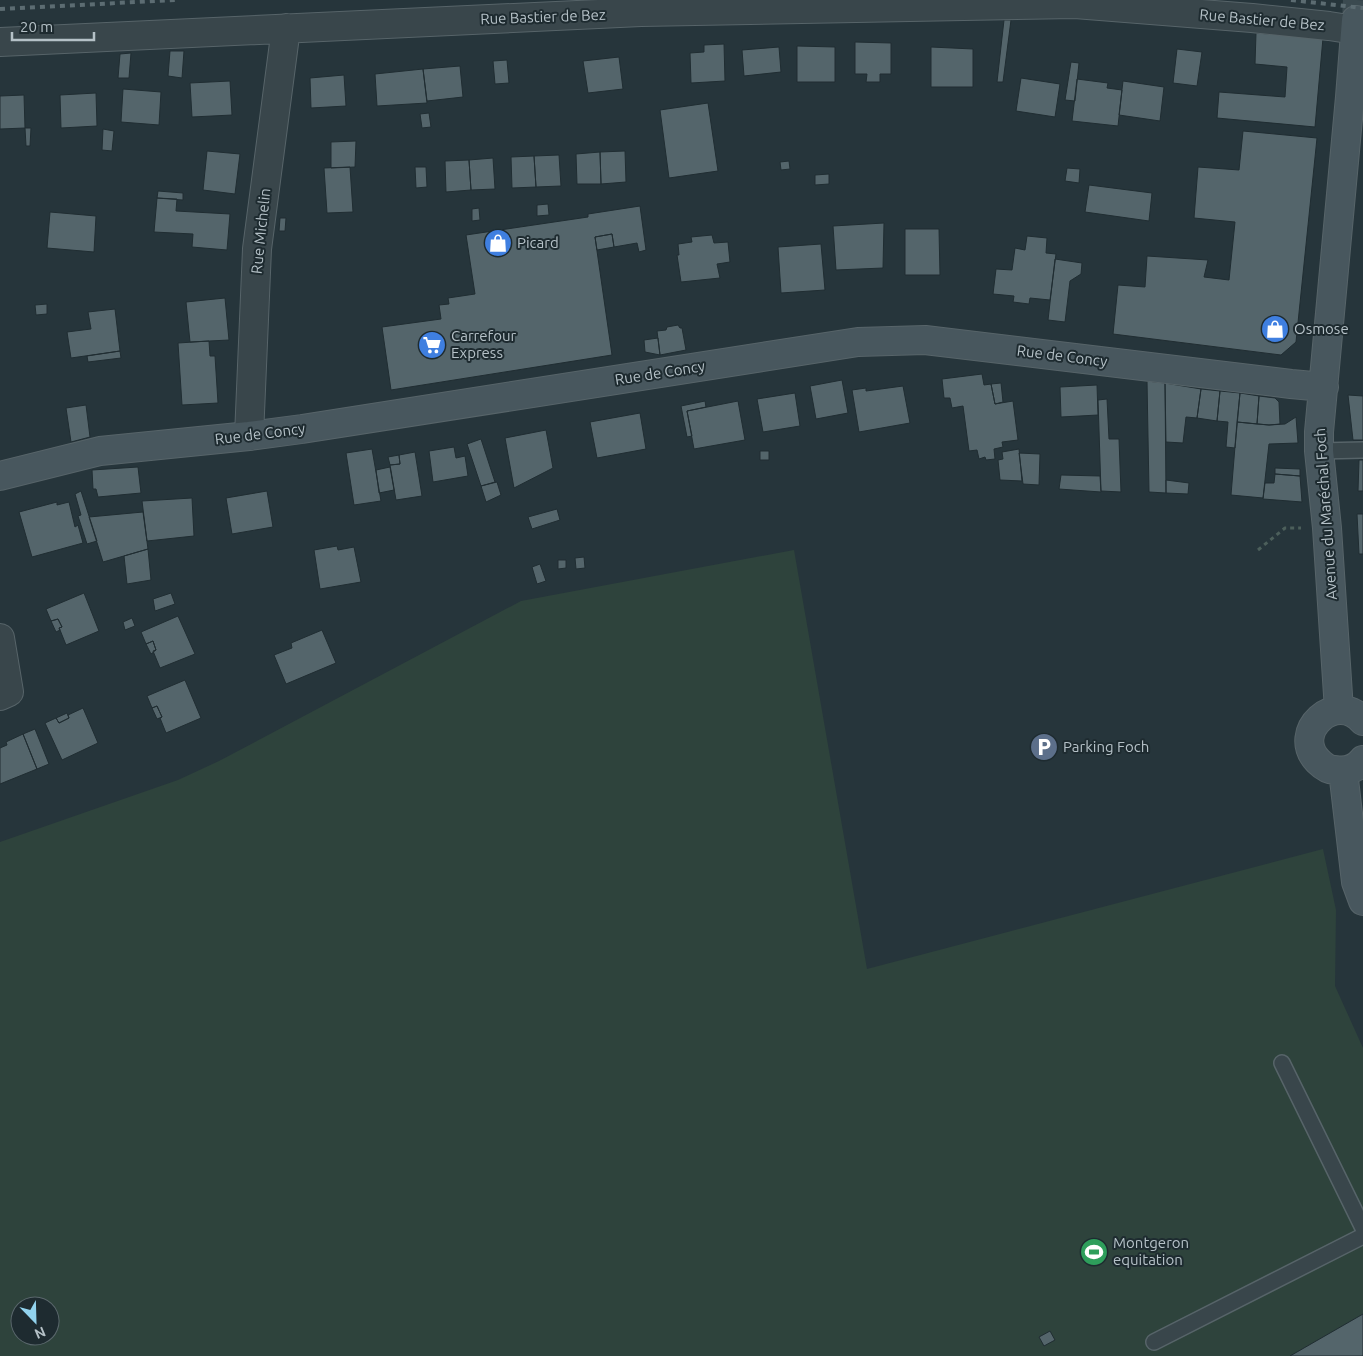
<svg xmlns="http://www.w3.org/2000/svg" width="1363" height="1356" font-family="Ubuntu,sans-serif">
<rect width="100%" height="100%" fill="#26353b"/>
<!-- green -->
<path fill="#2e433c" fill-rule="evenodd" d="M794,550L867,969L1323,849L1336,910L1335,986L1363,1048V1356H0V842L178,780L219,761L521,601ZM20,1306H50V1336H20Z"/>
<!-- building -->
<path fill="#54656b" stroke="#202d32" d="M1004,20H1011L1003,82H997Z
M1256,33L1323,38L1315,127L1217,118L1219,92L1285,97L1287,67L1255,64Z
M855,42L891,43V74H880V82H866L867,74H855Z
M724,44L725,81L691,83L690,53L704,52V45Z
M797,46L835,47V82H797Z
M779,47L781,72L744,76L742,50Z
M931,47L973,49V87H931Z
M1177,49L1202,52L1197,86L1173,83Z
M170,51H184L182,78L168,76Z
M131,53L129,78H118L120,54Z
M619,57L623,89L588,93L583,61Z
M507,60L509,83L495,84L493,61Z
M1071,62L1079,63L1075,101L1065,100Z
M460,66L463,97L427,101L423,69Z
M423,69L427,103L377,106L375,74Z
M344,75L346,106L311,108L310,78Z
M1021,78L1060,84L1055,117L1016,111Z
M1077,79L1108,83L1107,88L1122,90L1118,126L1072,121Z
M230,81L232,115L192,117L190,83Z
M1123,81L1164,87L1160,121L1119,115Z
M123,89L161,92L159,125L121,122Z
M96,93L97,126L61,128L60,95Z
M24,95L25,128L0,129V96Z
M708,103L718,171L669,178L660,110Z
M429,113L431,127L422,128L420,114Z
M25,128H31L30,146H26Z
M103,129L114,131L112,151L102,150Z
M1243,131L1317,138L1296,342L1281,355L1113,334L1118,285L1145,287L1147,256L1208,260L1204,277L1229,280L1235,222L1194,218L1198,167L1239,170Z
M356,141L355,167L331,168V142Z
M207,151L240,154L235,194L203,190Z
M625,151L626,182L601,184L600,152Z
M600,152L601,184H577L576,154Z
M559,155L561,186L536,187L534,156Z
M534,156L536,187L512,188L511,157Z
M493,158L495,189L471,190L469,160Z
M469,160L471,190L446,192L445,161Z
M789,161L790,169L781,170L780,162Z
M350,167L353,212L327,213L324,168Z
M415,167H426L427,187L416,188Z
M1067,168L1080,169L1079,183L1065,181Z
M829,174V184L815,185V175Z
M1089,185L1152,193L1149,221L1085,212Z
M158,191L183,193V200L157,198Z
M157,198L177,199L176,211L230,214L227,250L192,247L193,234L154,232Z
M548,204L549,215L537,216V205Z
M640,206L646,250L639,252L637,243L614,247L612,234L595,237L612,355L391,390L382,327L441,319L439,305L449,304L448,298L475,294L466,235L588,217V214Z
M479,208L480,220L472,221V209Z
M50,212L96,216L94,252L47,248Z
M280,218H286L285,231H279Z
M884,223L883,268L836,270L833,226Z
M905,229H939L940,275H905Z
M612,234L614,247L597,250L595,237Z
M712,235L714,243L728,242L730,262L717,264L720,278L681,282L677,255H679L678,244L692,242L691,237Z
M1027,236L1047,238L1046,253L1056,254L1050,300L1030,298L1029,304L1013,302L1014,296L993,294L996,269L1012,270L1015,248L1025,250Z
M821,244L825,290L781,293L778,247Z
M1055,259L1082,263L1081,274L1070,281L1065,322L1048,320Z
M225,298L229,340L190,342L186,302Z
M47,304V314L36,315L35,305Z
M115,309L120,351L71,358L67,332L91,329L88,312Z
M678,325L680,328H682L686,350L660,355L657,331L666,330L667,327Z
M658,338L660,355L645,352L644,340Z
M209,341L210,356H215L218,403L182,405L178,343Z
M120,351L121,358L88,362L87,356Z
M982,374L984,385L991,384L995,404L1013,401L1018,440L1002,442L1003,447L994,449L995,459L986,460L985,457L979,459L977,450L969,451L963,406L952,408L950,398H944L942,379Z
M842,380L848,413L816,419L810,386Z
M1147,381L1165,383L1166,493L1149,492Z
M1001,383L1003,402L995,404L991,384Z
M1165,383L1201,389L1197,418L1186,417L1183,443L1166,442Z
M1097,385L1098,415L1061,417L1060,387Z
M903,386L910,423L859,432L852,390L866,388V391Z
M1201,389L1220,391L1217,421L1197,418Z
M1220,391L1240,393L1235,448L1226,447L1228,422L1217,421Z
M795,393L800,426L763,432L757,399Z
M1240,393L1259,396L1257,424L1237,422Z
M1348,395L1363,396V440H1353Z
M1259,396L1275,398L1279,402L1280,424L1269,425L1257,424Z
M1107,399L1109,439H1119L1121,492L1101,491L1098,400Z
M705,401L706,407L687,411L692,436L687,437L681,406Z
M738,401L745,440L694,449L687,411Z
M86,405L90,437L71,442L66,408Z
M640,413L646,449L597,458L590,422Z
M1296,417L1298,443L1269,444L1263,498L1231,495L1237,422L1269,425L1285,424Z
M546,430L553,468L514,488L505,438Z
M481,439L495,482L481,486L467,444Z
M454,447L456,458L465,456L468,476L433,482L429,451Z
M372,449L381,501L354,505L346,453Z
M1019,449L1022,481L1000,480L998,460L1003,459L1002,452Z
M760,451H769V460H760Z
M415,452L422,496L396,500L390,465L400,464L399,455Z
M1019,453L1040,454L1039,485L1023,484Z
M399,455L400,464L390,465L388,457Z
M1359,460H1363V491H1358Z
M138,467L141,493L98,497L96,489H93L92,470Z
M390,467L394,490L379,493L376,470Z
M1275,468L1300,469V476L1275,474Z
M1275,474L1300,476L1302,502L1263,499L1265,483H1274Z
M1061,475L1100,476L1101,492L1059,489Z
M1166,480L1189,483L1188,494L1166,493Z
M497,482L501,495L486,502L481,486Z
M81,491L97,541L87,544L78,516L81,515L75,494Z
M267,491L273,527L232,534L226,498Z
M192,498L194,536L147,541L142,501Z
M57,502V505L69,502L75,527L78,525L83,543L32,557L19,512Z
M557,509L560,520L532,529L528,517Z
M143,512L148,549L103,562L89,517Z
M1357,514H1363V554H1359Z
M337,546L338,550L354,547L361,582L320,589L314,550Z
M148,549L151,580L127,584L124,556Z
M584,557L585,568L576,569L575,558Z
M558,560H566V568L558,569Z
M540,564L546,581L537,584L532,567Z
M84,593L99,631L66,645L60,630L59,628L62,627L58,619L51,621L46,609Z
M171,593L175,604L155,611L153,599Z
M178,616L195,654L160,668L153,651L156,650L153,641L146,644L141,632Z
M132,618L135,626L125,630L123,622Z
M58,619L62,627L59,628L60,630L56,632L51,621Z
M322,630L336,663L286,684L274,655L292,648L291,643Z
M153,641L156,650L151,654L146,644Z
M185,680L201,718L166,733L160,718L162,717L157,706L152,708L147,696Z
M157,706L162,717L157,719L152,708Z
M83,708L98,743L62,760L45,723L56,718L59,723L69,718L68,715Z
M67,713L69,718L59,723L56,718Z
M35,729L49,764L37,769L23,734Z
M23,734L37,769L0,784V748L7,745L6,742L8,741Z
M1363,1314V1356H1290Z
M1050,1331L1055,1340L1044,1346L1039,1337Z"/>
<g fill="none" stroke-linecap="round" stroke-linejoin="round">
<!-- secondary-tunnel -->
<path stroke="#3b4a50" stroke-width="28" stroke-dasharray="28 14" stroke-linecap="butt" d="M1356,20L1357,0"/>
<!-- lane casing -->
<g stroke="#576469" stroke-width="18">
<path id="lane" d="M1319,451L1363,450
M1282,1063L1363,1228
M1154,1342L1363,1236"/>
</g>
<!-- street casing -->
<g stroke="#576469" stroke-width="30">
<path id="street" d="M0,42L641,12L1075,4L1252,18L1329,26L1355,30
M249,436L257,249L286,28
M0,638L9,692L0,696"/>
</g>
<!-- secondary casing -->
<g stroke="#576469" stroke-width="30">
<path id="secondary" d="M0,476L100,451L249,436L302,429L858,342L925,340L1291,384L1324,387
M1339,710L1327,528L1319,451V432L1350,97L1356,20
M1363,721C1336,690 1290,732 1318,761C1323,766 1329,770 1335,770C1346,772 1356,769 1363,760
M1343,771L1356,882L1363,901"/>
</g>
<!-- path -->
<path stroke="#4c5f5b" stroke-width="3" stroke-dasharray="4 4" stroke-linecap="butt" d="M1258,550L1285,528H1301"/>
<!-- lane -->
<use href="#lane" stroke="#39464b" stroke-width="15"/>
<!-- street -->
<use href="#street" stroke="#39464b" stroke-width="28"/>
<!-- secondary -->
<use href="#secondary" stroke="#48575e" stroke-width="28"/>
<!-- rail -->
<path stroke="#5c6c72" stroke-width="4" stroke-dasharray="5 5" stroke-linecap="butt" d="M1291,0L1363,8
M0,9L176,0"/>
</g>
<!-- icons -->
<defs>
<g id="shop-disc" transform="scale(1.4375)"><circle r="9.5" fill="#3f7fe0" stroke="#1e2b30"/><path d="M-5-2.5h2.3a2.7 3.5 0 0 1 5.4 0H5L5.5 6h-11ZM-1.5-2.5h3a1.5 2.3 0 0 0-3 0Z" fill="#fff"/></g>
<g id="supermarket-disc" transform="scale(1.4375)"><circle r="9.5" fill="#3f7fe0" stroke="#1e2b30"/><path d="M-6-5.5h2.5l.6 2H6L4.5 2H-2.5L-4.4-4H-6ZM-1.5 3.2a1.3 1.3 0 1 0 .1 0ZM3 3.2a1.3 1.3 0 1 0 .1 0Z" fill="#fff"/></g>
<g id="parking-disc" transform="scale(1.4375)"><circle r="9.5" fill="#5c6f8a" stroke="#1e2b30"/><path d="M-3.5-5.5H1a3.5 3.5 0 0 1 0 7H-1V5.5H-3.5ZM-1-3.4V-.6H.8a1.4 1.4 0 0 0 0-2.8Z" fill="#fff"/></g>
<g id="stadium-disc" transform="scale(1.4375)"><circle r="9.5" fill="#2e9e5b" stroke="#1e2b30"/><path d="M0-5a6.5 5 0 1 0 0 10a6.5 5 0 1 0 0-10ZM-3.5-1.8h7v3.6h-7Z" fill="#fff"/></g>
</defs>
<g fill-rule="evenodd">
<use href="#shop-disc" x="498" y="243"/>
<use href="#shop-disc" x="1275" y="329"/>
<use href="#supermarket-disc" x="432" y="345"/>
<use href="#parking-disc" x="1044" y="747"/>
<use href="#stadium-disc" x="1094" y="1252"/>
</g>
<g text-anchor="middle" stroke-width="4" stroke-linejoin="round" paint-order="stroke">
<!-- street labels -->
<g font-size="15" fill="#b5c1c7" stroke="#1e2b30">
<text transform="translate(543 17) rotate(-2)" y="5">Rue Bastier de Bez</text>
<text transform="translate(1262 20) rotate(5)" y="5">Rue Bastier de Bez</text>
<text transform="translate(261 231) rotate(-84)" y="5">Rue Michelin</text>
<text transform="translate(1062 356) rotate(7)" y="5">Rue de Concy</text>
<text transform="translate(660 373) rotate(-9)" y="5">Rue de Concy</text>
<text transform="translate(260 434) rotate(-7)" y="5">Rue de Concy</text>
<text transform="translate(1326 514) rotate(-94)" y="5">Avenue du Maréchal Foch</text>
</g>
<!-- poi labels -->
<g font-size="15" fill="#b5c1c7" stroke="#1e2b30" text-anchor="start">
<text x="517" y="248">Picard</text>
<text x="1294" y="334">Osmose</text>
<text x="451" y="341">Carrefour<tspan x="451" dy="17">Express</tspan></text>
<text x="1063" y="752">Parking Foch</text>
<text x="1113" y="1248">Montgeron<tspan x="1113" dy="17">equitation</tspan></text>
</g>
</g>
<!-- north arrow -->
<g transform="translate(35 1321) rotate(157)"><circle r="24" fill="#1e2b30" stroke="#5a676c"/>
<path d="M0-4L9 19L0 12L-9 19Z" fill="#92d3ee"/>
<text y="-8" font-size="14" font-weight="bold" text-anchor="middle" fill="#b5c1c7">N</text>
</g>
<!-- scale -->
<path d="M12 32v8h82v-8" fill="none" stroke="#b5c1c7" stroke-width="2.5"/>
<text x="20" y="32" font-size="15" fill="#b5c1c7" stroke="#1e2b30" stroke-width="4" paint-order="stroke">20 m</text>
</svg>
